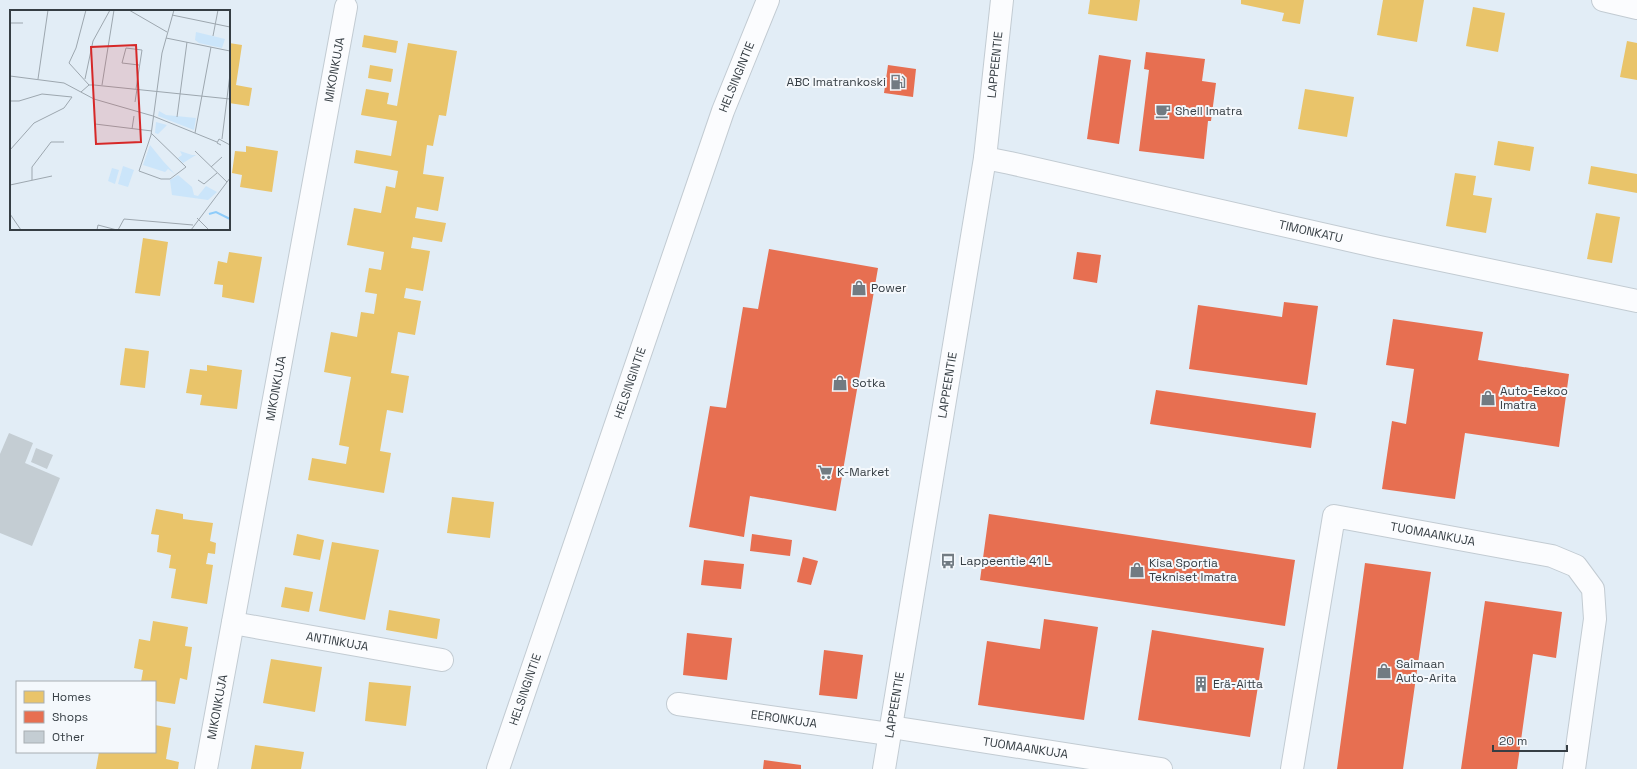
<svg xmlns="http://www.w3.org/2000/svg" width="1637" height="769" font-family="'Space Grotesk',sans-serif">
<rect width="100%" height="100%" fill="#e2edf6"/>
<!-- homes -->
<path fill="#e9c46a" d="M1090,0H1140L1137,21L1088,14Z
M1241,0H1304L1300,24L1282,21L1284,13L1241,4Z
M1383,0H1424L1417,42L1377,35Z
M1473,7L1505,13L1498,52L1466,46Z
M364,35L398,41L396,53L362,47Z
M1627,41L1637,43V80L1620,77Z
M229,43L242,45L236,85L252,88L249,106L229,103Z
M408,43L457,51L446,116L439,115L433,146L427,145L423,174L444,177L438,211L417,207L415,218L446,223L442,242L413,237L411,248L430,251L423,291L406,288L404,298L421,301L415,335L398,332L391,373L409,376L403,413L387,410L380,451L391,453L384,493L308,480L312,458L346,464L349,447L339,445L351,377L324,372L331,332L357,337L361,312L374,314L377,294L365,292L369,268L381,270L384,252L347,245L354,208L381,213L386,186L395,188L398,171L354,163L356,150L391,156L397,121L361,115L366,89L389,93L387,104L397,106Z
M370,65L393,69L391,82L368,78Z
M1305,89L1354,97L1347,137L1298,129Z
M1498,141L1534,147L1530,171L1494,165Z
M246,146L278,151L272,192L240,187L242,175L232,173L235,151L246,152Z
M1591,166L1637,174V193L1588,184Z
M1455,173L1476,176L1473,195L1492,198L1486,233L1446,226Z
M1596,213L1620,217L1612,263L1587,259Z
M143,238L168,242L160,296L135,293Z
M229,252L262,257L254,303L222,297L223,285L214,284L218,261L227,263Z
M125,348L149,351L145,388L120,385Z
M207,365L242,370L237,409L200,405L202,395L186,393L190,369L207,371Z
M452,497L494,502L490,538L447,533Z
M156,509L183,514V519L213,523L210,541L216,543L215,554L208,553L206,564L213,565L207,604L171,598L176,569L169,568L171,555L157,552L159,535L151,534Z
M297,534L324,540L320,560L293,555Z
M332,542L379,550L365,620L319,611Z
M285,587L313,592L309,612L281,607Z
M389,610L440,619L437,639L386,630Z
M153,621L188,627L185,646L192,647L187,680L180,678L175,704L155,701V682H141L143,670L134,668L139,639L150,641Z
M271,659L322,667L315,712L263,703Z
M369,682L411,686L406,726L365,721Z
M155,725L171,728L166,759L179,762L178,769H96L99,752H155Z
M255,745L304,752L301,769H251Z"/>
<!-- shops -->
<path fill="#e76f51" d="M1146,52L1205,59L1202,81L1216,83L1211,121H1208L1204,159L1139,151L1149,70L1144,69Z
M1099,55L1131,60L1119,144L1087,139Z
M888,65L916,69L913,97L884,93Z
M769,249L878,268L836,511L750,496L744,537L689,527L710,406L726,408L743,307L758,309Z
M1077,252L1101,255L1097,283L1073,279Z
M1284,302L1318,306L1307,385L1189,369L1198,305L1282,317Z
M1393,319L1483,332L1478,360L1569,374L1559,447L1465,433L1455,499L1382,489L1392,421L1406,424L1414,369L1386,365Z
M1156,390L1316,413L1311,448L1150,424Z
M989,514L1295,560L1285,626L980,580Z
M752,534L792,540L790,556L750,551Z
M803,557L818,561L811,585L797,582Z
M704,560L744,564L741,589L701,585Z
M1365,563L1431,572L1403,769H1337Z
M1485,601L1562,612L1556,658L1533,654L1517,769H1461Z
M1044,619L1098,627L1084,720L978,705L987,641L1040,649Z
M1152,630L1264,648L1250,737L1138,720Z
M687,633L732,638L727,680L683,675Z
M824,650L863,655L857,699L819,695Z
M764,760L801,765V769H763Z"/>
<!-- building -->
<path fill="#c4cdd3" d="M9,433L33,443L25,463L60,478L32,546L0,533V454Z
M36,448L53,455L47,469L31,462Z"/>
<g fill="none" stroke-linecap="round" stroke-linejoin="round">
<!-- street casing -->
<g stroke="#c2cbd2" stroke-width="24">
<g id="street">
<path d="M1603,0L1637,8"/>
<path id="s1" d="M985,158L1010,163L1379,247L1637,301"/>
<path id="s2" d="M233,623L442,660"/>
<path id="s3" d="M678,704L889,734"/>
<path id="s4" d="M891,727L1161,769"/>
<path id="s5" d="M206,769L346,7"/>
<path id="s6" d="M884,769L985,158L1002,0"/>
<path id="s7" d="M1292,769L1334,516L1552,556L1576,566L1593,589L1595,619L1574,769"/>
</g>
</g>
<!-- secondary casing -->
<g stroke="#c2cbd2" stroke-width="24">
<g id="secondary">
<path id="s8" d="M498,769L723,111L768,0"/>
</g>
</g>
<!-- street -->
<use href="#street" stroke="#fbfcfe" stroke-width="22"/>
<!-- secondary -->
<use href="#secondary" stroke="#fbfcfe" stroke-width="22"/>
</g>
<!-- icons -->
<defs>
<g id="fuel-bare" transform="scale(1.2)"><path d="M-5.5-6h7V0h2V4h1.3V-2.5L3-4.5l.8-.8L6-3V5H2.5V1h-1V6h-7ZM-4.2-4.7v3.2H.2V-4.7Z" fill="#727b82" stroke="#f4f8fc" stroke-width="2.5" paint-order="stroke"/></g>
<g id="cafe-bare" transform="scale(1.2)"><path d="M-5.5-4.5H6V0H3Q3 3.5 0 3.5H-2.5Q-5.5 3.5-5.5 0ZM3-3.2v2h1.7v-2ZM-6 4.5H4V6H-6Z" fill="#727b82" stroke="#f4f8fc" stroke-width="2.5" paint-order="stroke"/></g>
<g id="shop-bare" transform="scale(1.2)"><path d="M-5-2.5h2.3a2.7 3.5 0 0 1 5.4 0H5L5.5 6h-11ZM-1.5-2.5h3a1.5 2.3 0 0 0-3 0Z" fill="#727b82" stroke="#f4f8fc" stroke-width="2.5" paint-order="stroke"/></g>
<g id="supermarket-bare" transform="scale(1.2)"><path d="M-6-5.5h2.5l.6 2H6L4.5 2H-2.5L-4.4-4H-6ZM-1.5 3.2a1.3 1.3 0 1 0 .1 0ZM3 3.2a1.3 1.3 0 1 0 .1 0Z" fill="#727b82" stroke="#f4f8fc" stroke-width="2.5" paint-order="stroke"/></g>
<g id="bus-bare" transform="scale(1.2)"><path d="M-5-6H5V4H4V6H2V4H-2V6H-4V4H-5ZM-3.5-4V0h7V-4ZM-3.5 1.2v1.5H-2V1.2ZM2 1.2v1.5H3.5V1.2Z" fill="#727b82" stroke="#f4f8fc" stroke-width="2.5" paint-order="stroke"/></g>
<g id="building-bare" transform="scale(1.2)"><path d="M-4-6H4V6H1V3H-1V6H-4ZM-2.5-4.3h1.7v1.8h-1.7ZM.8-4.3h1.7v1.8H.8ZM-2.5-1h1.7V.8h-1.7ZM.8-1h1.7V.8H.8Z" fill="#727b82" stroke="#f4f8fc" stroke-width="2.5" paint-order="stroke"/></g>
</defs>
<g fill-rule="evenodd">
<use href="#fuel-bare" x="898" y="82"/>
<use href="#cafe-bare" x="1163" y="111"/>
<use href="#shop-bare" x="859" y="288"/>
<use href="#shop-bare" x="840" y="383"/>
<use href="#shop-bare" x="1488" y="398"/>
<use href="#supermarket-bare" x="825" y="472"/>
<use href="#bus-bare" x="948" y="561"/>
<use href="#shop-bare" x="1137" y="570"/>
<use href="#shop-bare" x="1384" y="671"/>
<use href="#building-bare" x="1201" y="684"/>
</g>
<g text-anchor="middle" stroke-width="4" stroke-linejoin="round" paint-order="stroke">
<!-- street labels -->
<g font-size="12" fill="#363e44" stroke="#f4f8fc">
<text dy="4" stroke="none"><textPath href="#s6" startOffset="713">LAPPEENTIE</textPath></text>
<text dy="4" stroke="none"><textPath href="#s5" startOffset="711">MIKONKUJA</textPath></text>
<text dy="4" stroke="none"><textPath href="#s8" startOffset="732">HELSINGINTIE</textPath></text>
<text dy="4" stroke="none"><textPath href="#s1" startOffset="334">TIMONKATU</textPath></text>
<text dy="4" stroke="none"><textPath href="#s8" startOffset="408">HELSINGINTIE</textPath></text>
<text dy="4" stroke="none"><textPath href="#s6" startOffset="389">LAPPEENTIE</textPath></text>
<text dy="4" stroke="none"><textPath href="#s5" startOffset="387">MIKONKUJA</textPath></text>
<text dy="4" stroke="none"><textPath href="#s7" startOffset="357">TUOMAANKUJA</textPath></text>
<text dy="4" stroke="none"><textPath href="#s2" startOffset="106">ANTINKUJA</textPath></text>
<text dy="4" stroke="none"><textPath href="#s8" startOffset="84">HELSINGINTIE</textPath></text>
<text dy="4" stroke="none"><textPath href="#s6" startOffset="65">LAPPEENTIE</textPath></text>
<text dy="4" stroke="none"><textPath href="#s5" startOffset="63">MIKONKUJA</textPath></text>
<text dy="4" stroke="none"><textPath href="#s3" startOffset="107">EERONKUJA</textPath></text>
<text dy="4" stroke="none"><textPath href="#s4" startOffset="136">TUOMAANKUJA</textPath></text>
</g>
<!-- poi labels -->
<g font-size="12" fill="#363e44" stroke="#f4f8fc" text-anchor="start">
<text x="886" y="86" text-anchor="end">ABC Imatrankoski</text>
<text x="1175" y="115">Shell Imatra</text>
<text x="871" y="292">Power</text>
<text x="852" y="387">Sotka</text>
<text x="1500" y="395">Auto-Eekoo<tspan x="1500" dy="14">Imatra</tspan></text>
<text x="837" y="476">K-Market</text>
<text x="960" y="565">Lappeentie 41 L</text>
<text x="1149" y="567">Kisa Sportia<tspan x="1149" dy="14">Tekniset Imatra</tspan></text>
<text x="1396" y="668">Saimaan<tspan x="1396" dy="14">Auto-Arita</tspan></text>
<text x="1213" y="688">Erä-Aitta</text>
</g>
</g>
<!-- overview -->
<g transform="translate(10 10)">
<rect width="220" height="220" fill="#e2edf6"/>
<path d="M186,22L215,29L212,38L189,33L185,30ZM149,101L156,105L186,108L184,120L148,106ZM146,112L157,115L148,124L145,123ZM140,135L153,151L165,164L158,159L155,162L133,155ZM170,141L182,145H186L173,153L168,148L172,145ZM113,156L124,160L118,177L108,174ZM102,158L109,160L105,174L98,171ZM168,165L182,177L184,185L188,186L196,176L207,182L198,190L162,185L160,170Z" fill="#cbe5fa"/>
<path fill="none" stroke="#8eccfa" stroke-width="2" d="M199,204L206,202L220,209"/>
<path fill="none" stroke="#9da7af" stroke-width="1" d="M76,0L66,38L59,53L79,75M119,0L157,22M162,5L220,17M0,13H13M203,26L208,0M156,28L220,41M0,66L54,73L84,89L143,106L207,132M28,69L38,0M75,69L83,31L100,0M92,75L104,0M126,79L132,40L116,38L112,53L129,55M71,82L79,75H84L220,89M0,91H9L32,84L62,87L54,98L24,113L0,140M125,92L127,79M167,107L177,32M85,114L142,121M122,119L124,106M141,123L176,157L160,169H151L129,161L141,125L152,43L164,0M185,123L201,37M212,129L220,64M211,135L207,133L209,129L220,135M185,141L217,172M201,157L212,147M22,170V157L41,132H54M188,170L194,174L207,163M0,175L42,166M0,204L11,220M187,208L199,220M87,220L88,215L107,220M108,220L114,209L183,215M181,220L220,168"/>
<path fill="#d62828" fill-opacity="0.15" stroke="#d62828" stroke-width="2" d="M126,35L131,132L86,134L81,37Z"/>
<rect width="220" height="220" fill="none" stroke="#363e44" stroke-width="2"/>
</g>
<!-- legend -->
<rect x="16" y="681" width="140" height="72" fill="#f4f8fc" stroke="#a8aeb2"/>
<rect x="24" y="691" width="20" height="12" fill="#e9c46a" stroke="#a8aeb2"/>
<text x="52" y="701" font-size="12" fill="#363e44">Homes</text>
<rect x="24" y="711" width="20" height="12" fill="#e76f51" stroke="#a8aeb2"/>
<text x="52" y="721" font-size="12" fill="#363e44">Shops</text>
<rect x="24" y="731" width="20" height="12" fill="#c4cdd3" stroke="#a8aeb2"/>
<text x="52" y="741" font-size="12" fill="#363e44">Other</text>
<!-- scale -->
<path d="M1493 745v6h74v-6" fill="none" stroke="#363e44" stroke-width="2"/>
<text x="1499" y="745" font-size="12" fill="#363e44" stroke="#f4f8fc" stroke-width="3" paint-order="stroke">20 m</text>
</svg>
